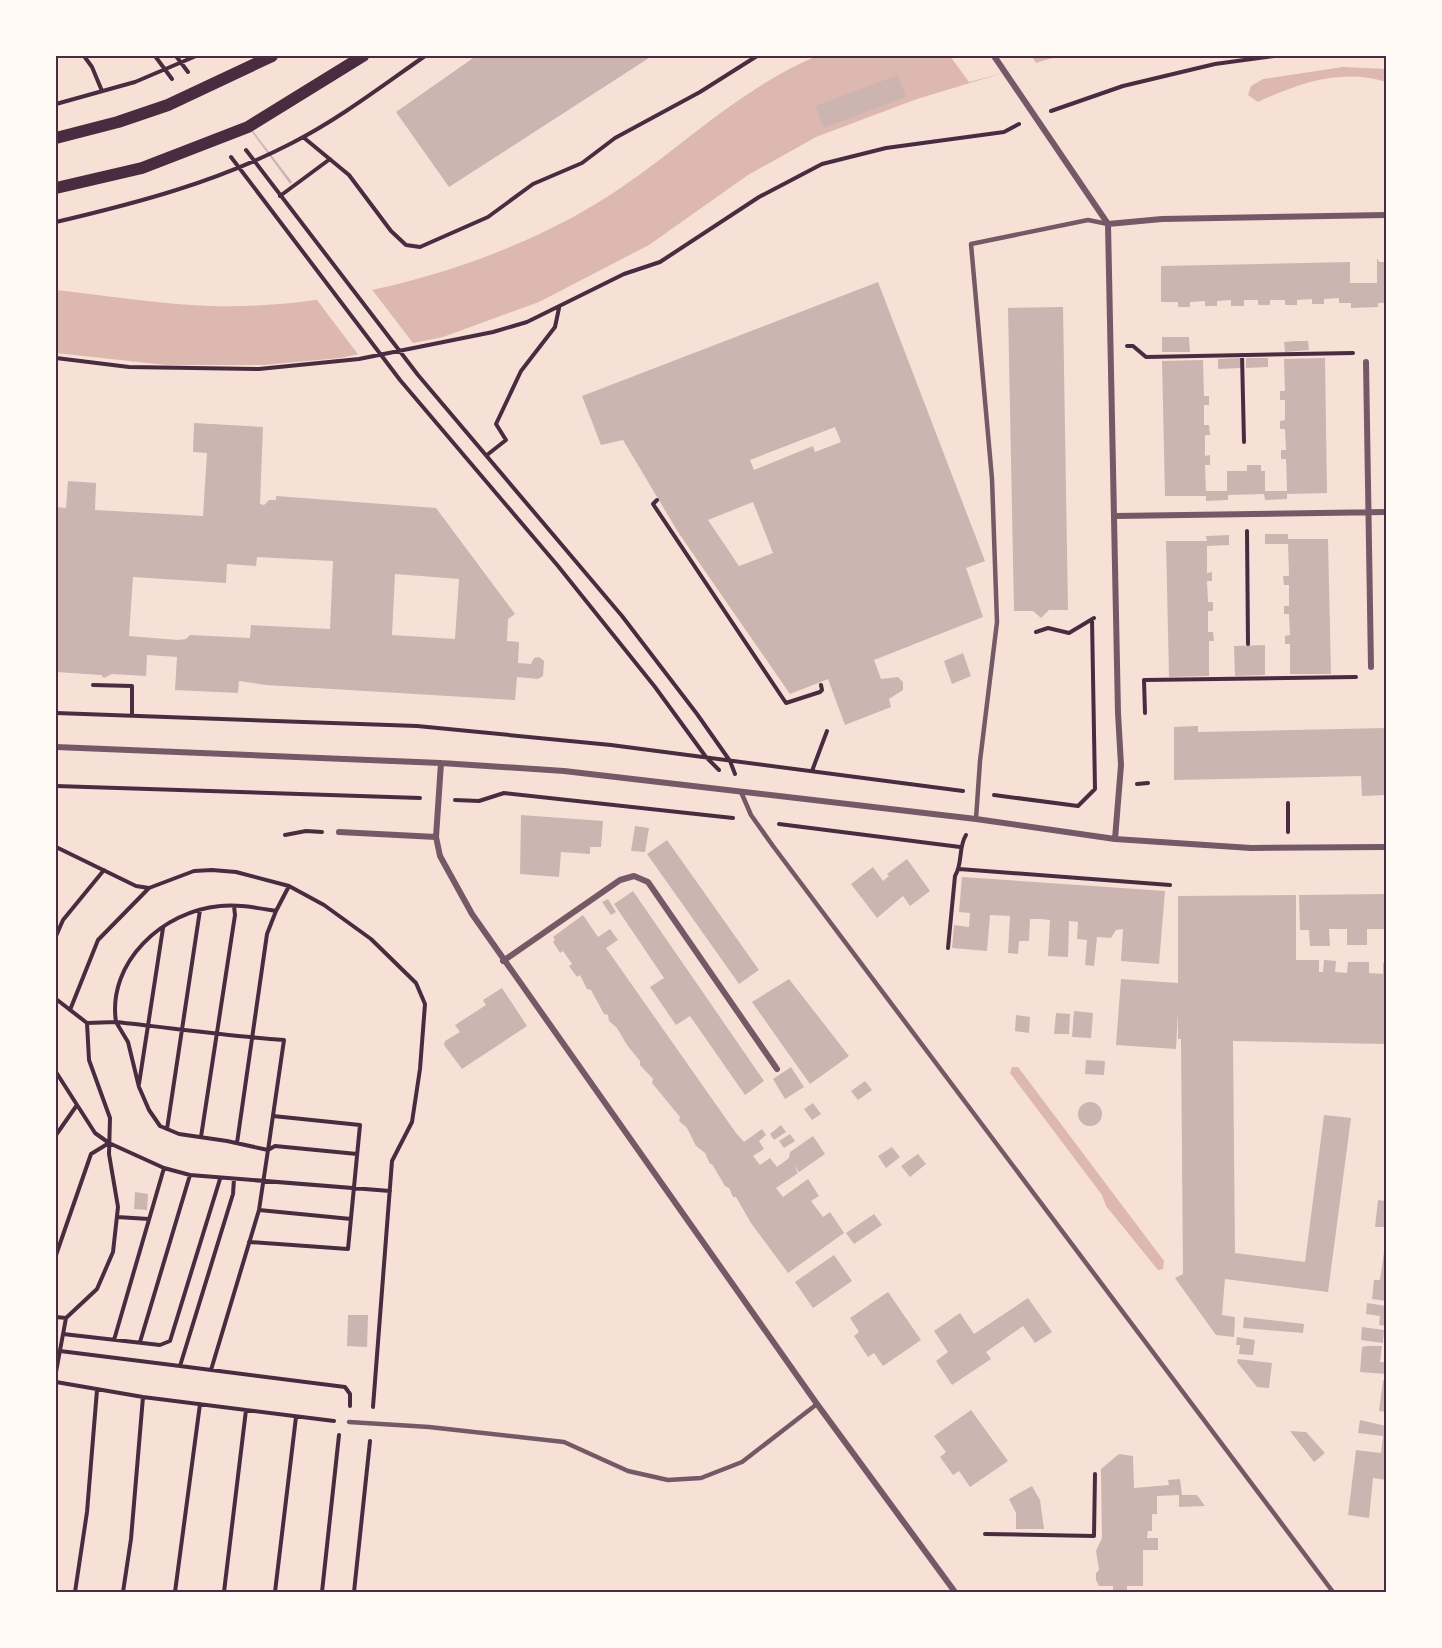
<svg xmlns="http://www.w3.org/2000/svg" width="1442" height="1648" font-family="Poppins,sans-serif">
<rect width="100%" height="100%" fill="#f7e1d7"/>
<!-- water -->
<path fill="#dcb8b0" d="M817,56H1059L917,99L816,137L748,175L649,245L539,302L443,337L340,358L264,365H166L56,353V290C101,295 146,302 191,305C329,315 508,266 622,187C686,143 744,86 817,56Z
M1343,67L1386,69V82C1342,68 1299,83 1258,102L1248,95L1251,86L1263,79Z
M1012,1067H1018L1164,1261L1163,1269L1158,1270L1106,1206L1102,1195L1010,1073Z"/>
<!-- pier -->
<path fill="#f7e1d7" d="M950,56H1031L1037,64L969,82Z
M370,287L416,347L360,357L314,296Z"/>
<!-- building -->
<path fill="#ccb4b1" fill-rule="evenodd" d="M476,56H652L449,187L396,112Z
M898,75L906,97L823,128L815,106Z
M250,127L292,182L290,184L249,128Z
M1377,258L1379,262H1386V303H1378V307L1351,308V303H1339V298L1324,299V304H1312V299L1297,300V305H1285V300H1270V305H1258V300H1244V306H1231V300L1217,301V306H1205V301L1190,302V307H1178V302H1161V266L1350,262V283H1377Z
M878,282L985,561L966,568L983,617L874,660L881,679L898,677L903,682V690L889,699L891,707L845,725L828,679L790,694L678,532L623,440L601,445L582,396ZM835,427L841,442L815,452L813,446L754,470L750,460ZM753,502L773,553L739,566L708,520Z
M1063,307L1068,610H1049L1041,618L1033,611H1014L1008,308Z
M1162,337H1189L1190,352H1162Z
M1296,341H1308L1309,350L1285,352L1284,342Z
M1240,358L1241,368L1218,369V359Z
M1246,358H1268V367L1246,368Z
M1325,358L1327,493L1287,494V499L1265,500L1264,494L1228,495V500L1206,501V496H1165L1162,361L1203,360L1204,396H1209V405H1204V425H1209L1210,435H1205V456L1210,455V465H1205L1206,491H1227V471H1247V465H1261V471H1265V491H1287L1286,459H1281V450H1286L1285,429H1280V421L1285,420V400H1280V391H1285L1284,359Z
M194,423L263,427L260,504L264,505L269,500H276V496L436,508L515,614L508,619L507,641L519,642L518,663L531,664L534,658L539,657L544,661L543,676L538,679L517,677L515,700L266,685L239,681L238,693L175,690L177,657L147,655L146,676L112,674L104,678L101,675L56,672V507L66,508L68,481L96,483L95,510L203,516L207,453L193,452ZM257,557L333,561L330,629L251,625L250,638L190,635L186,639L178,640L129,636L133,577L226,583L227,564L256,566ZM395,574L459,579L455,639L392,635Z
M1265,534H1288V539H1328L1331,674H1290V644H1285V636L1290,635L1289,614H1284V606H1289V585H1284L1283,576H1289L1288,544H1265Z
M1229,535V545L1207,546V573L1212,572V581H1207L1208,602H1213V611H1208V632H1213L1214,641H1209V676L1169,677L1166,541H1207L1206,536Z
M1265,645V675L1235,676L1234,646Z
M963,653L971,676L952,684L944,661Z
M1198,726V732L1386,728L1385,795L1362,796L1361,776L1174,780V727Z
M521,815L603,821L601,847H590V854L561,852L559,877L520,874Z
M635,826L649,828L645,852L631,851Z
M667,840L759,970L739,984L647,854Z
M907,859L930,891L910,906L903,896L877,918L851,884L873,867L883,881L889,876L887,874Z
M962,877L1165,891L1159,964L1121,961L1123,929L1116,930L1111,938L1097,937L1094,966L1085,965L1087,940L1077,939L1078,922L1069,921L1068,957L1048,956L1050,920L1041,919H1030L1029,941H1019L1018,954L1008,953L1010,916L990,915L987,951L952,948L954,925L969,927L970,913L959,912Z
M633,891L764,1081L745,1095L690,1016L676,1025L650,987L664,978L614,904Z
M1386,894V949L1384,929H1367V945H1347V929H1329L1330,946H1310L1309,930H1300L1299,895Z
M1296,895V960H1319V972H1323L1324,960L1336,961L1335,972L1347,973L1348,962H1369V973L1383,974V963H1386V1044L1233,1041L1235,1253L1305,1262L1324,1115L1351,1118L1328,1292L1225,1279L1222,1315L1235,1317L1234,1337L1216,1335L1175,1278L1183,1274L1181,1039H1178V1013L1176,1049L1116,1045L1121,979L1178,983V896Z
M608,899L616,912L611,915L602,902Z
M583,915L598,937L610,929L618,940L606,948L736,1133L744,1142L762,1129L766,1135L759,1141L764,1149L753,1156L760,1165L770,1158L777,1167L789,1158L790,1152L813,1136L825,1154L799,1172L794,1165L798,1173L776,1188L783,1197L808,1179L819,1196L811,1201L823,1217L830,1212L844,1233L788,1273L751,1223L736,1197H733L729,1188L725,1186L712,1164H710L705,1153L696,1146L687,1128L679,1121L680,1117L652,1083L653,1079L640,1065V1061L627,1045L617,1028L609,1021L608,1015L604,1014L591,990L587,989L580,975L577,977L569,966L572,964L563,951L560,953L553,942L555,940L553,937Z
M789,979L849,1056L810,1084L752,1002Z
M502,988L527,1026L462,1069L444,1045L445,1041L460,1032L455,1025L486,1005L483,1000Z
M1074,1011L1093,1013L1091,1038L1072,1037Z
M1056,1013L1070,1014L1069,1034H1054Z
M1016,1015L1030,1017L1029,1033L1015,1031Z
M1086,1060L1105,1061L1104,1075L1085,1074Z
M791,1067L804,1087L785,1099L773,1079Z
M865,1081L872,1090L858,1100L851,1091Z
M1078 1114a12 12 0 1 1 24 0a12 12 0 1 1-24 0Z
M813,1103L821,1114L812,1120L804,1109Z
M781,1125L786,1132L774,1140L770,1134Z
M790,1134L795,1141L784,1148L779,1141Z
M892,1147L900,1157L886,1168L878,1156Z
M918,1154L926,1164L910,1177L901,1166Z
M135,1192L148,1194L147,1210L134,1209Z
M1378,1200L1386,1201L1384,1227H1375Z
M874,1214L882,1225L854,1244L846,1233Z
M1385,1244L1386,1301L1372,1299L1374,1280H1380Z
M834,1255L852,1281L813,1308L795,1282Z
M888,1292L921,1340L883,1366L874,1353L868,1357L854,1336L859,1332L850,1318Z
M1028,1298L1052,1332L1035,1343L1023,1326L986,1352L991,1359L952,1385L936,1361L948,1352L934,1331L960,1313L974,1334Z
M1367,1303L1386,1306V1326L1379,1325L1380,1316L1366,1314Z
M348,1315H368L367,1347L347,1346Z
M1244,1317L1304,1324L1303,1333L1243,1328Z
M1362,1327L1384,1330L1383,1343L1361,1340Z
M1237,1337L1255,1340L1253,1355L1239,1354L1240,1345H1236Z
M1368,1346H1382L1380,1362H1386V1374L1360,1372L1362,1347Z
M1238,1359L1272,1363L1269,1388L1257,1387L1237,1362Z
M1383,1380L1386,1381V1412L1379,1411Z
M971,1410L1008,1461L970,1487L959,1471L953,1475L940,1457L946,1452L934,1436Z
M1360,1420L1386,1426V1480L1373,1478L1369,1518L1348,1515L1356,1450L1381,1453L1383,1436L1358,1433Z
M1290,1431L1306,1432L1325,1453L1314,1462Z
M1119,1454L1133,1456L1134,1488L1169,1485L1168,1480L1180,1479L1182,1495H1197L1205,1506L1179,1507V1495L1157,1496V1514H1152V1531H1148L1147,1538H1158V1550H1143V1586H1127V1592H1113V1586H1099L1096,1580V1573L1099,1570L1096,1551L1102,1538L1101,1469Z
M1032,1486L1040,1500L1044,1529H1016V1513L1009,1499Z"/>
<g fill="none" stroke-linecap="round" stroke-linejoin="round">
<!-- path -->
<path stroke="#4a2c40" stroke-width="4" d="M84,56L92,67L102,91
M155,56L172,79
M176,56L188,72
M56,104L135,82L196,56
M1051,111L1123,86L1215,64L1274,56
M303,137L349,175L391,231L406,245L420,247L488,217L533,184L582,163L615,138L700,92L757,56
M246,150L418,375L622,616L697,714L730,761L735,774
M231,157L400,380L558,566L655,687L706,757L719,770
M280,196L330,159
M56,222C137,203 217,182 292,143C339,119 382,86 425,56
M1127,346H1133L1146,357L1353,353
M1242,355L1244,442
M56,358L129,367L259,369L359,359L493,332L527,322L624,274L660,262L759,197L822,164L886,148L1004,132L1019,124
M487,455L506,440L496,424L521,371L555,327L559,308
M657,500L653,504L786,703L820,692L822,690L821,685
M1247,531L1248,644
M1036,632L1048,628L1069,633L1094,618
M93,685L132,686V716
M56,713L417,726L611,745L963,791
M1145,713L1144,680L1356,677
M812,771L827,731
M1137,784L1148,783
M56,786L420,798
M994,795L1078,806L1095,789L1092,619
M455,800L479,801L504,793L733,818
M779,824L960,847
M1288,832V803
M285,835L306,831L322,832
M56,847L136,886L149,888L194,871L212,870L236,872L289,886L324,905L371,939L416,983L425,1004L420,1069L412,1122L392,1161L373,1407
M959,869L1170,885
M276,911L289,886
M56,936L63,920L104,870
M948,948L955,876C963,863 958,848 966,835
M56,999L87,1023L116,1022L128,1042L139,1087L149,1110L160,1126L179,1134L227,1141L268,1150L259,1210L211,1370
M70,1010L98,940L149,888
M56,1072L95,1133L109,1143L91,1154L56,1255
M139,1084L163,928
M167,1129L200,910
M56,1135L77,1105
M201,1137L235,915L234,906
M109,1143L164,1168L190,1175L390,1191
M237,1143L267,934L276,911C258,908 238,904 220,906C163,911 107,962 116,1022C172,1028 228,1036 284,1040L268,1150L275,1146L357,1154
M234,1179L233,1194L180,1366L345,1387L350,1394V1406
M259,1210L351,1219
M117,1217L149,1219
M249,1242L348,1249L360,1125L273,1116
M56,1317L66,1318
M63,1334L160,1345L170,1341L220,1179
M114,1340L164,1168
M140,1342L190,1175
M60,1351L180,1366
M56,1372L66,1318L97,1289L113,1252L118,1207L109,1154L110,1118L89,1060L87,1023
M56,1382L143,1397L334,1421
M985,1534L1094,1536L1095,1474
M75,1592L87,1512L97,1390
M123,1592L131,1539L143,1397
M175,1592L200,1404
M224,1592L246,1410
M275,1592L296,1417
M322,1592L339,1435
M354,1592L370,1441"/>
<!-- service -->
<path stroke="#755966" stroke-width="4.5" d="M741,792L751,815L773,846L1333,1592
M976,819L980,761L997,622L992,479L971,244L1088,220L1108,224
M349,1422L429,1427L564,1442L628,1471L668,1480L701,1478L742,1462L817,1404"/>
<!-- minor -->
<path stroke="#755966" stroke-width="6" d="M994,56L1108,224L1118,713L1121,765L1115,839
M1108,224L1162,219L1386,215
M1366,362L1371,667
M1115,516L1386,512
M56,747L441,763L564,771L976,819L1115,839L1251,848L1386,847
M441,763L436,837L440,856L472,914L817,1404L955,1592
M339,832L436,837
M503,961L620,880L634,876L648,882L777,1069"/>
<!-- secondary -->
<path stroke="#4a2c40" stroke-width="12" d="M56,138L118,122L168,105L272,56
M56,188L142,168L248,127L363,56"/>
</g>
<!-- border -->
<rect width="1442" height="1648" fill="none" stroke="#fffaf5" stroke-width="114"/>
<rect x="57" y="57" width="1328" height="1534" fill="none" stroke="#4a2c40" stroke-width="2"/>
</svg>
